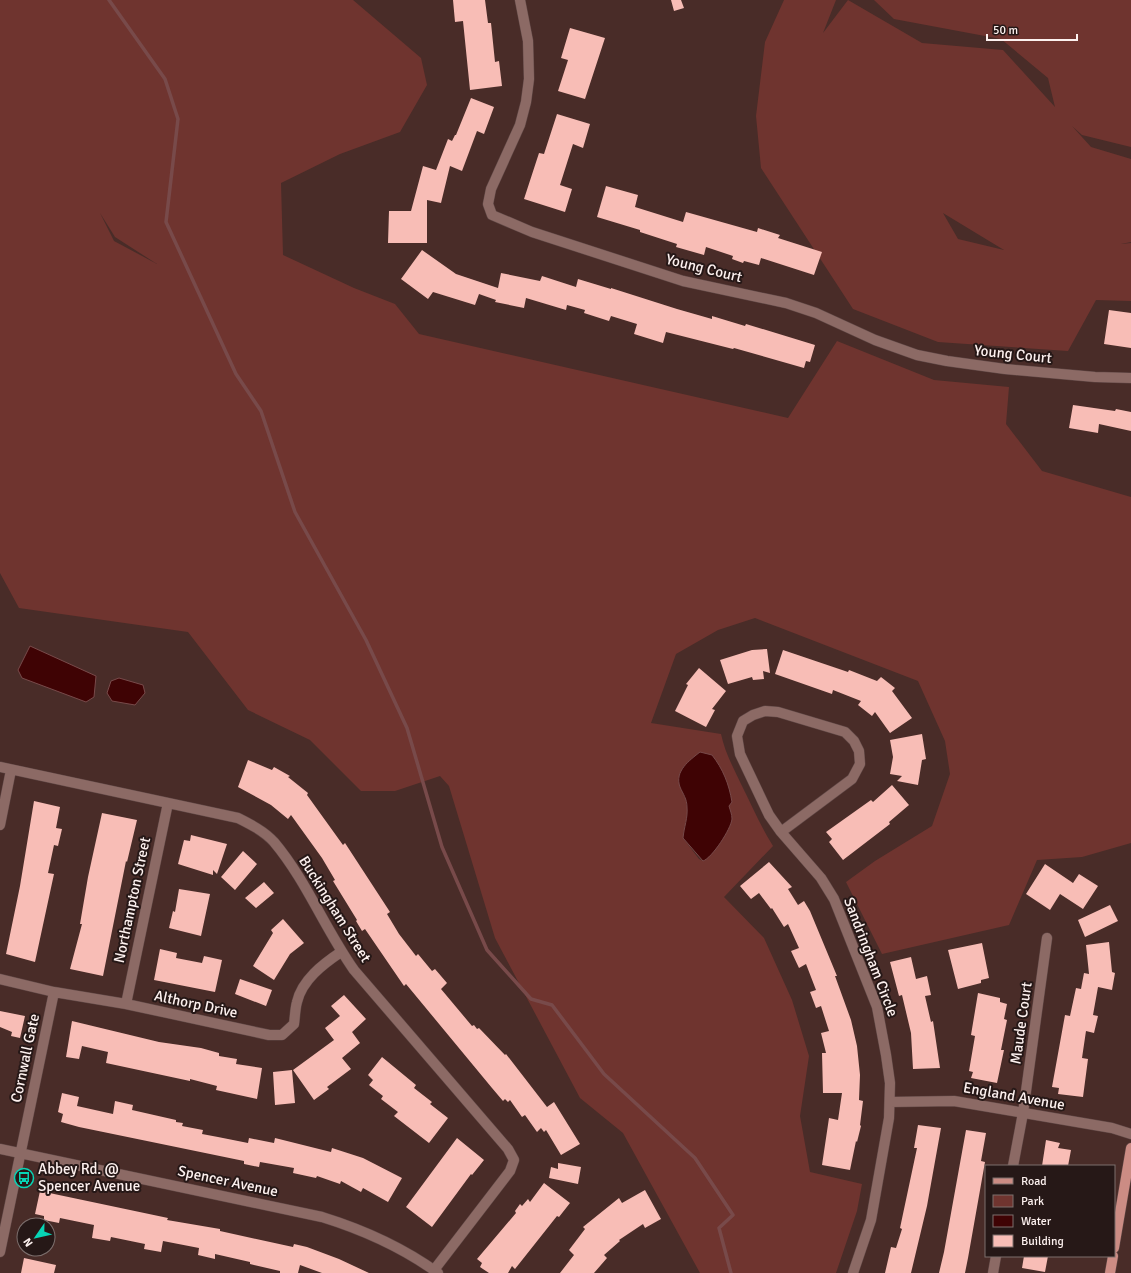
<svg xmlns="http://www.w3.org/2000/svg" width="1131" height="1273" font-family="Signika,sans-serif">
<rect width="100%" height="100%" fill="#492c28"/>
<!-- green -->
<path fill="#6f342f" fill-rule="evenodd" d="M0,0H353L421,58L427,85L400,132L340,154L281,183L283,255L354,288L395,304L419,334L788,418L837,341L934,380L1009,387L1006,424L1042,471L1131,497V843L1082,857L1037,860L1009,925L882,954L846,882L875,861L932,826L950,774L945,741L918,681L755,618L718,630L676,654L651,723L721,734C725,753 734,769 742,786C752,806 761,827 773,846L724,897L764,938L792,1000L809,1056L800,1116L810,1172L862,1184L857,1211L836,1273H700L623,1133L580,1098L495,938L449,786L440,776L395,791H361L310,740L248,710L188,632L19,608L0,573ZM100,213L115,237L157,264L114,241ZM700,752L731,815L703,861L699,859L683,838C684,827 688,818 687,807C687,799 683,794 680,787C674,772 690,760 700,752Z
M784,0H836L823,33L848,0L922,43L1003,50L1055,107L1048,78L1001,39L894,19L874,0H1131V147L1082,135L1072,126L1091,147L1131,159V242L1121,244L1131,243V301L1096,300L1068,351L938,342L853,309L761,168L756,116L765,42ZM943,213L1004,250L958,239Z"/>
<!-- water -->
<path fill="#3f0304" stroke="#784a4a" d="M30,646L96,676L94,697L86,702L22,678L18,670Z
M119,678L143,685L145,693L135,705L112,701L107,693L111,681Z
M700,752L712,755C723,769 729,784 732,802L729,806C730,810 732,814 732,819C731,829 712,858 703,861L683,838C684,827 688,818 687,807C687,799 683,794 680,787C674,771 690,760 700,752Z"/>
<g fill="none" stroke-linecap="round" stroke-linejoin="round">
<!-- stream -->
<path stroke="#784a4a" stroke-width="3.5" d="M109,0L165,79L178,119L166,222L236,374L261,411L295,512L366,640L407,728L442,847L487,950L531,999L552,1005L604,1074L695,1158L733,1215L719,1228L731,1273"/>
</g>
<!-- building -->
<path fill="#f8bdb6" d="M453,0H485L488,23H491L495,62L499,61L502,86L470,90L463,21L455,22Z
M671,0H681L684,8L674,11Z
M570,28L605,38L585,99L558,91L568,60L561,58Z
M471,98L494,107L484,134L477,131L462,171L450,166L441,203L427,200V243H388L389,211H411L423,166L436,170L448,139L452,141L455,135H456Z
M557,114L590,124L583,148L573,144L560,185L572,189L565,212L524,199L539,153L544,154Z
M606,186L638,195L635,207L683,222L686,212L757,232L758,228L780,235L778,238L822,252L814,275L761,258L759,265L744,261L743,263L732,259L733,256L706,247L704,255L676,247L677,244L640,232V230L597,217Z
M422,250L456,274L498,288L501,273L540,281L542,276L576,287L578,279L611,289V288L677,309L712,319V316L745,326L746,324L815,345L810,362L806,361L804,368L734,348L733,349L666,332L663,343L634,334L637,324L611,316L609,321L584,313L585,310L567,305L566,310L526,298L524,308L495,302L496,300L479,294L475,305L433,292L428,299L401,279Z
M1109,310L1131,313V348L1104,344Z
M1073,405L1115,411L1116,409L1131,412V431L1099,424L1098,433L1069,428Z
M767,649L770,673L763,671L764,679L753,680L752,677L728,684L720,660L752,650Z
M783,650L848,672L849,670L877,681L881,677L895,688L892,691L912,718L890,733L875,712L872,716L858,705L861,701L833,690L832,694L775,674Z
M699,668L726,691L712,709L715,710L706,727L675,711L688,685L686,684Z
M922,734L926,759L922,760L918,785L897,781L902,776L890,774L893,757L890,740Z
M248,760L272,770L274,767L290,776L288,777L308,793L307,795L343,845L345,843L390,912L387,914L399,934L416,956L418,954L432,971L435,969L447,983L441,989L472,1026L474,1025L477,1029L479,1028L505,1055L506,1054L547,1107L554,1102L580,1144L561,1155L546,1130L544,1132L541,1128L537,1132L525,1115L522,1117L510,1100L508,1102L505,1099L503,1101L492,1088L406,984L404,986L365,929L362,931L356,921L357,920L333,881L335,880L322,858L291,815L288,819L271,805L238,787Z
M892,785L909,805L889,822L890,824L843,860L829,842L832,839L826,832L871,800L873,802Z
M34,801L60,807L56,828L62,829L58,846L54,845L48,873L54,874L35,962L6,954L20,886Z
M102,813L137,820L127,862L126,861L103,976L70,969L82,924H80L88,877Z
M191,835L227,844L217,874L213,870V875L178,864L184,840L190,841Z
M243,851L257,864L235,890L221,877Z
M769,862L792,887L788,889L798,905L804,901L810,911L837,976H835L851,1020L857,1046L860,1075L859,1100L863,1101L860,1125L861,1126L857,1142L856,1141L850,1170L822,1165L829,1118L838,1120L842,1093H823L822,1053H826L821,1033L829,1031L821,1006L816,1008L810,992L816,990L806,964L799,968L791,951L799,948L788,924L784,927L772,908L771,909L759,893L751,899L740,886Z
M1045,864L1073,883L1079,874L1098,886L1083,909L1060,894L1050,910L1026,894Z
M264,882L274,893L256,908L245,898Z
M179,889L210,894L201,936L169,928L173,911L175,912Z
M1110,905L1118,921L1085,937L1078,920Z
M283,919L304,943L290,954L274,980L253,966L273,933L271,930Z
M1109,942L1112,972L1115,973L1112,990L1098,987L1093,1015L1098,1016L1094,1033L1086,1031L1082,1058L1088,1059L1083,1097L1058,1094L1059,1088L1052,1087L1065,1015L1070,1016L1076,988L1081,989L1084,973L1089,974L1086,945Z
M982,943L989,978L981,980V983L958,989L948,950Z
M160,949L177,953L176,958L202,963L204,956L222,960L215,992L154,980Z
M911,957L916,979L927,976L931,995L925,996L931,1022L933,1021L940,1068L913,1069L911,1033L902,995L899,996L890,962Z
M240,979L272,990L266,1006L235,994Z
M978,993L1000,998V1002L1007,1004L1004,1019L1007,1020L1001,1050H1004L997,1083L971,1078L973,1072L969,1071L975,1036L971,1035Z
M344,995L366,1019L352,1032L360,1043L342,1058L351,1069L327,1087L329,1089L314,1100L293,1070L334,1040L325,1028L340,1016L331,1006Z
M0,1011L25,1016L20,1038L11,1036L12,1032L0,1027Z
M72,1021L159,1042L201,1048L219,1053V1056L237,1059L236,1064L262,1068L257,1099L216,1090L217,1086L190,1079V1081L106,1063L108,1052L82,1046L79,1059L66,1057Z
M382,1057L416,1085L414,1088L432,1102L430,1104L448,1118L429,1143L394,1116L398,1112L381,1099L383,1096L369,1085L373,1080L368,1075Z
M292,1070L295,1103L275,1105L273,1072Z
M62,1093L79,1097L77,1106L113,1114L115,1101L133,1105L132,1110L176,1120V1122L183,1123L182,1126L203,1130L202,1134L218,1137L248,1143L249,1138L274,1143L275,1138L331,1152L332,1148L363,1158L402,1178L388,1202L363,1188L361,1192L341,1181L340,1184L317,1176L316,1178L293,1173L294,1168L260,1162L259,1167L244,1164V1161L79,1127L61,1122L63,1114L58,1112Z
M918,1125L941,1128L927,1206L911,1273H885L891,1247L896,1248L902,1229L900,1228L917,1148H914Z
M966,1130L986,1133L981,1161L985,1162L968,1258L965,1273H939L944,1252Z
M457,1138L484,1160L472,1175L471,1174L432,1227L406,1207Z
M1046,1140L1060,1143L1058,1148L1071,1150L1068,1166H1042Z
M558,1163L581,1167L578,1184L549,1178L551,1167L558,1169Z
M544,1183L570,1203L559,1217L557,1216L515,1269L512,1266L508,1273H489L480,1267L482,1263L477,1259L516,1213L515,1211L520,1204L522,1206L528,1199L530,1202Z
M645,1190L661,1219L645,1228L643,1224L619,1240L620,1241L604,1255L607,1258L594,1273H560L574,1255L569,1250L585,1229L583,1227L619,1198L622,1203Z
M40,1191L168,1218L167,1220L220,1229V1231L293,1247L294,1244L307,1247L339,1259L369,1273H322L300,1265L298,1273H280V1271L250,1264V1262L215,1254V1259L198,1255L199,1248L163,1241L161,1252L144,1249L145,1244L111,1237L110,1241L92,1238L94,1225L60,1218L59,1223L44,1220V1216L35,1214Z
M1024,1256H1048L1045,1272L1022,1268Z
M24,1258L56,1265L54,1273H21Z"/>
<g fill="none" stroke-linecap="round" stroke-linejoin="round">
<!-- minor casing -->
<g stroke="#604846" stroke-width="11">
<path id="minor" d="M520,0L528,41L529,79L526,102L520,125L491,189L488,204L492,215L532,232L683,281L786,303L816,313L875,340L917,355L947,361L1005,369L1095,377L1131,378
M0,767L238,818C250,824 264,831 274,842C306,880 325,929 354,970L508,1149L514,1160L510,1171L434,1270
M0,825L11,770
M781,832L852,779L860,764L859,751L854,741L845,732L778,712L765,711L753,715L743,721L737,736L740,754L769,815L781,832L821,878L834,899L877,1007L886,1055L890,1083L889,1118L871,1220L853,1273
M0,979L54,992L126,1004L269,1035H282L294,1024C295,1017 295,1009 297,1002C302,980 323,964 341,952
M126,1004L168,803
M890,1102L954,1101L1112,1128L1131,1134
M0,1149L322,1217C364,1230 402,1247 438,1273
M1013,1166L1023,1113L1047,938
M0,1252L54,992
M993,1273L996,1256"/>
</g>
<!-- major casing -->
<g stroke="#604846" stroke-width="11">
<path id="major" d="M1114,1248L1131,1148
M1110,1273L1113,1256"/>
</g>
<!-- minor -->
<use href="#minor" stroke="#8c6a65" stroke-width="10"/>
<!-- major -->
<use href="#major" stroke="#cc8c84" stroke-width="10"/>
</g>
<!-- icons -->
<defs>
<g id="bus-ring" transform="scale(1)"><circle r="9.5" fill="#261817" stroke="#07d5b6" stroke-width="1.5"/><path d="M-5-6H5V4H4V6H2V4H-2V6H-4V4H-5ZM-3.5-4V0h7V-4ZM-3.5 1.2v1.5H-2V1.2ZM2 1.2v1.5H3.5V1.2Z" fill="#07d5b6"/></g>
</defs>
<g fill-rule="evenodd">
<use href="#bus-ring" x="24" y="1178"/>
</g>
<g text-anchor="middle" stroke-width="4" stroke-linejoin="round" paint-order="stroke">
<!-- street labels -->
<g font-size="15" fill="#fdf1ef" stroke="#261817">
<text transform="translate(704 268) rotate(14)" y="5">Young Court</text>
<text transform="translate(1013 354) rotate(6)" y="5">Young Court</text>
<text transform="translate(132 900) rotate(-78)" y="5">Northampton Street</text>
<text transform="translate(335 909) rotate(58)" y="5">Buckingham Street</text>
<text transform="translate(871 957) rotate(69)" y="5">Sandringham Circle</text>
<text transform="translate(196 1004) rotate(12)" y="5">Althorp Drive</text>
<text transform="translate(1021 1023) rotate(-82)" y="5">Maude Court</text>
<text transform="translate(25 1058) rotate(-78)" y="5">Cornwall Gate</text>
<text transform="translate(1014 1096) rotate(10)" y="5">England Avenue</text>
<text transform="translate(228 1181) rotate(12)" y="5">Spencer Avenue</text>
</g>
<!-- poi labels -->
<g font-size="15" fill="#fdf1ef" stroke="#261817" text-anchor="start">
<text x="38" y="1174">Abbey Rd. @<tspan x="38" dy="17">Spencer Avenue</tspan></text>
</g>
</g>
<!-- legend -->
<rect x="985" y="1165" width="130" height="92" fill="#261817" stroke="#7c6f6d"/>
<rect x="993" y="1178" width="20" height="6" fill="#cc8c84" stroke="#7c6f6d"/>
<text x="1021" y="1185" font-size="12" fill="#fdf1ef">Road</text>
<rect x="993" y="1195" width="20" height="12" fill="#6f342f" stroke="#7c6f6d"/>
<text x="1021" y="1205" font-size="12" fill="#fdf1ef">Park</text>
<rect x="993" y="1215" width="20" height="12" fill="#3f0304" stroke="#7c6f6d"/>
<text x="1021" y="1225" font-size="12" fill="#fdf1ef">Water</text>
<rect x="993" y="1235" width="20" height="12" fill="#f8bdb6" stroke="#7c6f6d"/>
<text x="1021" y="1245" font-size="12" fill="#fdf1ef">Building</text>
<!-- north arrow -->
<g transform="translate(36 1237) rotate(236)"><circle r="19" fill="#261817" stroke="#7c6f6d"/>
<path d="M0-3L7 15L0 10L-7 15Z" fill="#07d5b6"/>
<text y="-6" font-size="11" font-weight="bold" text-anchor="middle" fill="#fdf1ef">N</text>
</g>
<!-- scale -->
<path d="M987 34v6h90v-6" fill="none" stroke="#fdf1ef" stroke-width="2"/>
<text x="993" y="34" font-size="12" fill="#fdf1ef" stroke="#261817" stroke-width="3" paint-order="stroke">50 m</text>
</svg>
